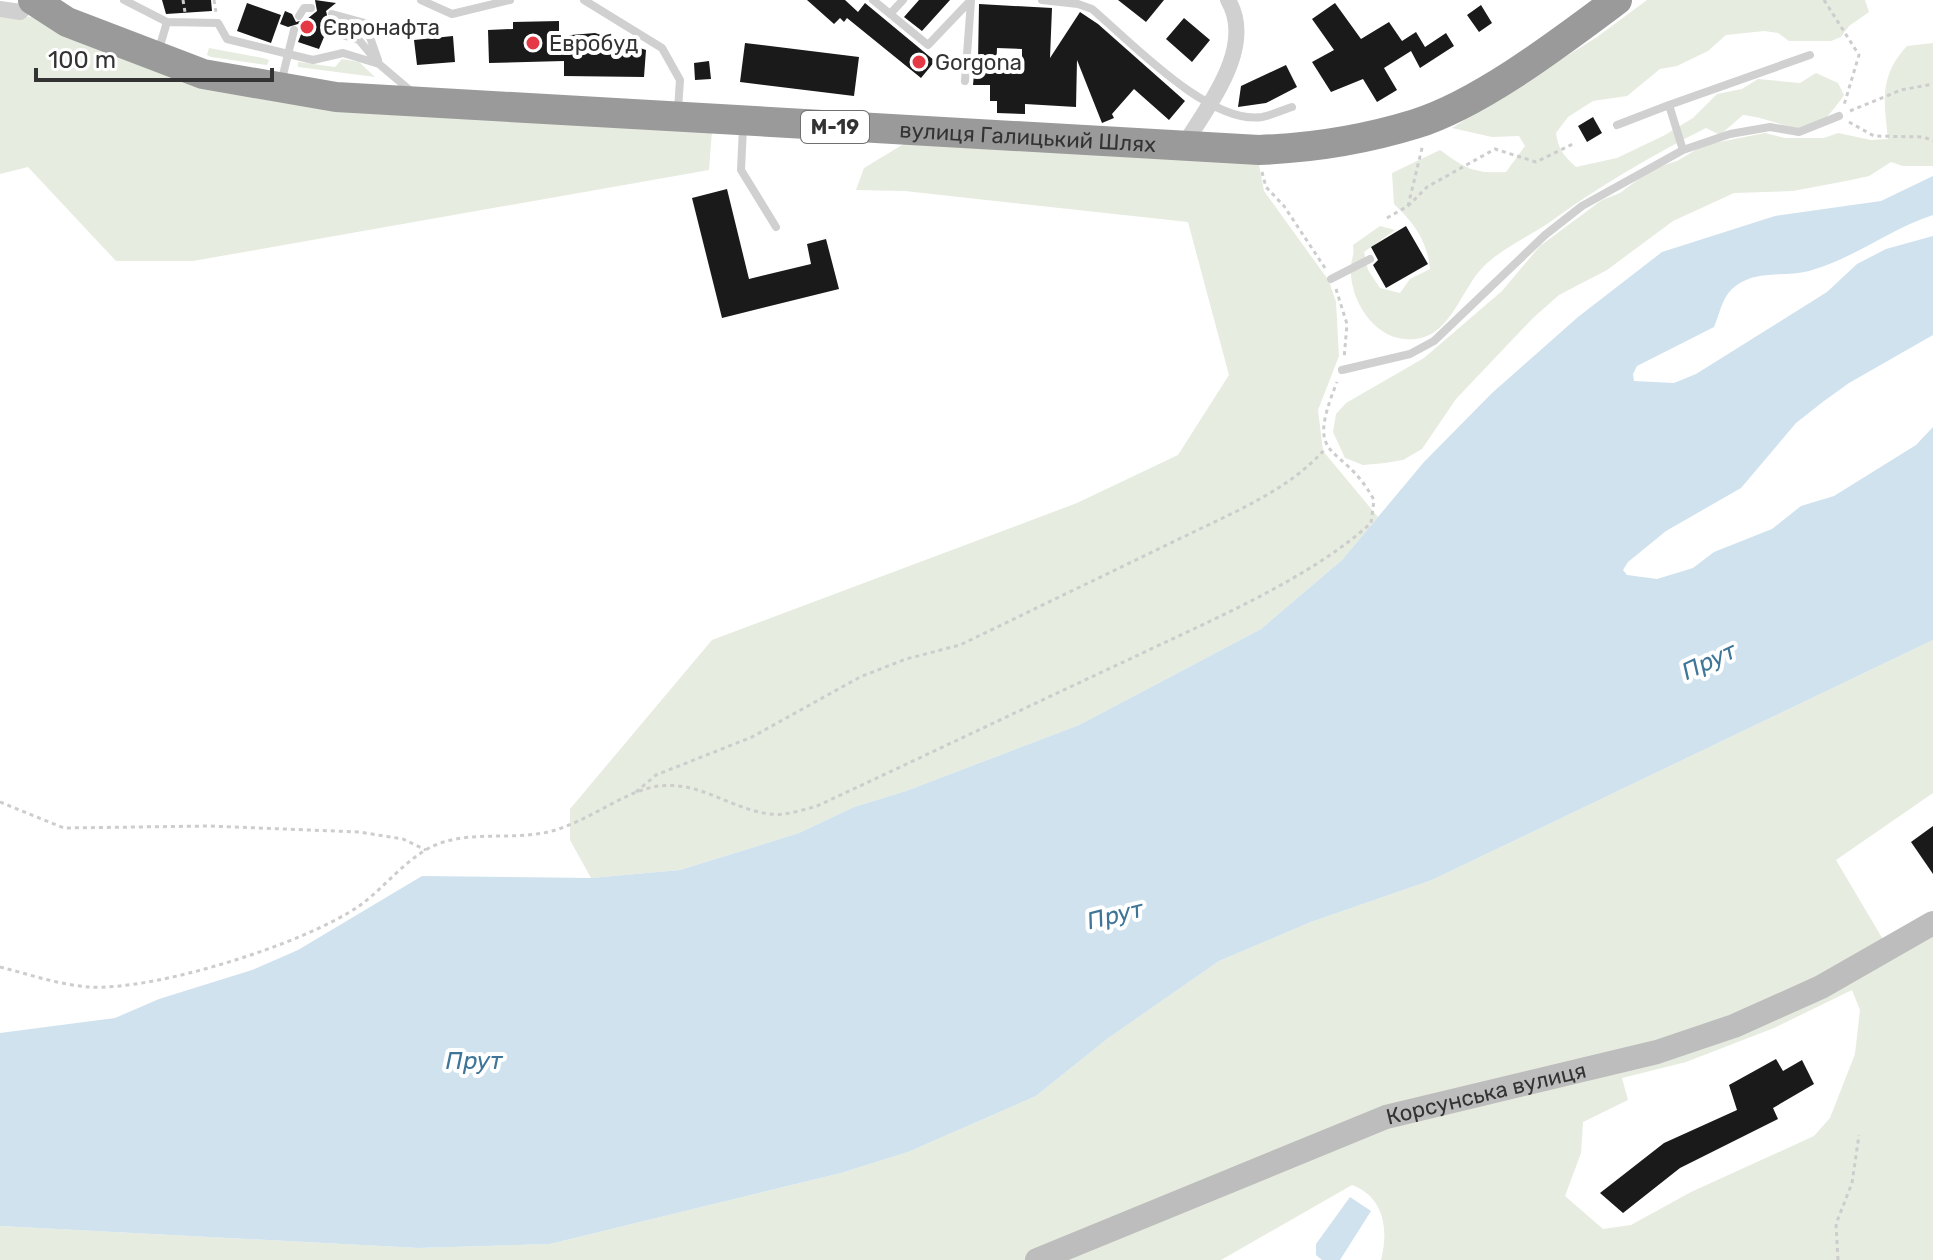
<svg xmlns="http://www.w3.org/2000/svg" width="1933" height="1260" font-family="Rubik,sans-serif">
<rect width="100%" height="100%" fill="#fff"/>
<!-- green -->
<path fill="#e6ecdf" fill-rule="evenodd" d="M1647,0H1865L1869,12L1849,26L1841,37L1831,41H1789L1778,33L1764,31L1726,35L1708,51L1677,66L1660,69L1627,96L1593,101L1568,117L1556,133C1558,149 1564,156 1576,167L1617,158L1665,135L1693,118L1717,94L1742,89L1758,79L1800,83L1816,73L1838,83L1844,95C1807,150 1796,122 1743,115L1720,135L1706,128C1652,155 1598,187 1550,222C1528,237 1504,247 1484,266C1458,292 1450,344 1404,339C1372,336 1349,298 1351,267C1351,259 1355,255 1353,245L1380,226L1395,230L1364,252L1368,270L1380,288L1400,293L1410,279L1430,269C1427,241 1415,224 1394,204L1392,173L1440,150C1465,168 1474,174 1506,172L1525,146L1519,136L1492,137L1452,128L1597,37Z
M0,12L67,23L203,81L712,131L709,170L193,261H116L28,167L0,174Z
M1933,43V166H1903L1891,162L1869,176L1851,180L1793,191L1734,193L1673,221L1607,270L1559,295L1533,318L1456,399L1422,449L1403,460L1385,463L1363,465L1345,458L1333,432L1336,414L1346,403L1424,358L1502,291L1540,246L1602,200L1620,193L1652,169L1677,161L1704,145L1765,133L1785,138H1824L1838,133L1871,140L1888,139C1884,101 1879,76 1907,46Z
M209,48L263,58L269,60L267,65L211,57L207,55Z
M342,59L359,62L375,77L298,67V62L335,67Z
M907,142L1257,154L1264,191L1329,281L1336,302L1339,356L1318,410L1323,451L1378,517L1342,560L1261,629L1079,725L906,791L854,807L799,833L680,870L591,878L570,840V809L712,640L1077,503L1178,455L1229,375L1188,222L905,191L856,190L864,168Z
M1933,640V793L1836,860L1894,958L1933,935V1260H1381C1389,1229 1384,1197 1352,1185L1221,1260H0V1226L418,1248L550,1244L841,1173L908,1152L1036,1096L1107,1039L1219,961L1311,922L1432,880ZM1852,990L1860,1010L1855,1054L1830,1118L1814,1136L1691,1192L1631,1225L1603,1229L1565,1196L1581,1153L1583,1122L1628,1100L1622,1078L1686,1062L1774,1028Z"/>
<!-- water -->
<path fill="#cfe2ee" d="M1933,176V215C1890,229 1853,259 1809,271C1786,277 1757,270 1737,285C1722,295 1721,311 1714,327L1637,366L1633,374L1634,381L1674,383L1696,374L1827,292L1857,264L1886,249L1933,236V335L1849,383L1824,401L1796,423L1741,488L1666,531L1628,562L1623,570L1627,575L1657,579L1693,568L1714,552L1772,529L1801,506L1834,496L1916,445L1933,427V640L1432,880L1311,922L1219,961L1107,1039L1036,1096L908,1152L841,1173L550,1244L418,1248L0,1226V1033L115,1018L159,999L252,970L298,950L422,876L591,878L680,870L799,833L854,807L906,791L1079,725L1261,629L1342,560L1424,462L1492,393L1578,317L1662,252L1775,216L1881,201Z
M1350,1197L1371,1211L1340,1260H1322L1316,1255V1244Z"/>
<!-- building -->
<path fill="#1a1a1a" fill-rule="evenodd" d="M162,0H211L212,11L166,14Z
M315,0L336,3L326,11L329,23L320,27L324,37L319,49L298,42L302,32L298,24L288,27L280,24L285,11L292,14L296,22L307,19L317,11Z
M807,0H845L858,12L865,3L935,61L921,78L847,18L844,22L840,18L834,24Z
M919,0H950L922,31L904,17Z
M1118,0H1164L1146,22Z
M247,3L281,15L271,43L237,31Z
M1335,3L1361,39L1389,22L1402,41L1416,32L1425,47L1446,33L1454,46L1420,68L1411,51L1384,68L1397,90L1377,102L1363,79L1331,92L1312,62L1334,50L1312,19Z
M979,4L1052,8L1050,58L1080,12L1098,24L1185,101L1169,120L1134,89L1112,114L1114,118L1102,123L1077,60L1076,107L1025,104V114L997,113V101H990V85H973L975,63H978ZM997,48L1022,49V72H996Z
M1481,5L1492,23L1479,32L1467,15Z
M1184,18L1210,40L1192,62L1166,39Z
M559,21V36L595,33L646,50L644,77L564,76V61L489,63L488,30L513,29V22Z
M453,36L455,62L417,65L414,40Z
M745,43L859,57L854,96L740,82Z
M709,61L711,79L695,80L694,63Z
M1286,65L1297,87L1266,103L1238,107L1241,86Z
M1593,117L1602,133L1587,142L1578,126Z
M727,189L749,279L811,264L807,244L826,239L839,289L722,318L692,198Z
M1406,226L1428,264L1386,288L1373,265L1378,260L1371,247Z
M1933,826V874L1911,842Z
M1776,1059L1783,1071L1802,1060L1814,1084L1773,1108L1778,1119L1680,1168L1623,1213L1600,1193L1664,1143L1737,1110L1729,1085Z"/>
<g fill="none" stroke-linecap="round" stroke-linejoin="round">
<!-- path -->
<path stroke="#cdcdcd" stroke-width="3" stroke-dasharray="4 4" stroke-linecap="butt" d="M183,0L185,12
M214,0L216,12
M1824,0L1859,55L1844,105
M1850,111L1901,90L1933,84
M1849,122L1874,136L1924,137L1933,141
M1262,172L1266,187L1284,206L1325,268
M1408,206L1427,187L1495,149L1536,162L1573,144
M1387,218L1408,206L1423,144
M1336,289L1347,324L1344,359
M636,792L656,775L752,737L860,677L906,659L960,645L1237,511C1272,493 1300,477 1326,448
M0,802L64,828L209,826L359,832L403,839L426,850
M0,967C28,974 60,985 89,987C155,991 304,944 359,906C383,889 402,863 429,848C465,829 509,841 548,832C586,823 618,795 653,787C697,778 729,809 770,814C786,816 802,810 817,806C922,757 1027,707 1132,658C1207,622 1310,579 1371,523L1374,500C1341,439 1303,466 1337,382
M1838,1260L1836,1224L1852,1183L1859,1135"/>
<!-- lane -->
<path stroke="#d0d0d0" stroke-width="8" d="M124,0L167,22L218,23L227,39L313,60L343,53L379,64
M421,0L452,14L510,0
M584,0L662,48L680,80L678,109
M873,0L928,45L971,0
M1042,0L1078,4L1092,9C1131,42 1209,125 1262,117C1272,115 1283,110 1292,107
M332,14L365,23L378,60
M890,14L903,0
M299,16L304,8H311
M326,30L359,40L379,64L412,92
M159,49L167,22
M965,81L971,1
M281,83L294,30
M1669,105L1810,55
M1617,125L1669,105L1683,150
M743,127L741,170L776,227
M1331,279L1370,259
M1342,370L1410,354L1434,341L1545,235L1582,206L1683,150L1730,134L1770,127L1799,132L1839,116"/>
<!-- street -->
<path stroke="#d0d0d0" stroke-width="16" d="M0,9L20,12L32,0
M1184,145C1208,105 1256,47 1228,0"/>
<!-- secondary -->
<path stroke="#bdbdbd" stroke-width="24" id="s1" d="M1037,1260L1386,1117L1657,1052L1734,1026L1821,987L1933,923"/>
<!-- highway -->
<path stroke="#9a9a9a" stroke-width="30" id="s2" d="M33,0L67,22L203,74L336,97L1259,150C1312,148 1363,140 1415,124C1480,104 1562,41 1617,0"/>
</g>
<!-- markers -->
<g fill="#e63946" stroke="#fff" stroke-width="3">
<circle cx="307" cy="27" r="8"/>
<circle cx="533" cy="43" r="8"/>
<circle cx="919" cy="62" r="8"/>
</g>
<g text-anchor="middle" stroke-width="8" stroke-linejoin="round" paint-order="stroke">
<!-- shield labels -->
<rect fill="#fff" stroke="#707070" stroke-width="2" x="801" y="111" width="68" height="32" rx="6"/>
<g font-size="20" font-weight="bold" fill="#333">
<text x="835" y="134">М-19</text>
</g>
<!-- poi labels -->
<g font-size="22" fill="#333" stroke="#fff" text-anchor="start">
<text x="323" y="35">Євронафта</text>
<text x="549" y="51">Евробуд</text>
<text x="935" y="70">Gorgona</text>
</g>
<!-- street labels -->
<g font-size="22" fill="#333" stroke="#fff">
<text dy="8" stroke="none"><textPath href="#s2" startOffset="1014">вулиця Галицький Шлях</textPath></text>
<text dy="8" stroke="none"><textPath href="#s1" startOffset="480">Корсунська вулиця</textPath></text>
</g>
<!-- water labels -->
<g font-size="24" font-style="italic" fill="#3f7597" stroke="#fff">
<text transform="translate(1709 661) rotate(-25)" y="8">Прут</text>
<text transform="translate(1115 915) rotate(-14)" y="8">Прут</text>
<text x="474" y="1069">Прут</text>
</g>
</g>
<!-- scale -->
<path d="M36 68v12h236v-12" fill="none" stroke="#333333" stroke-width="4"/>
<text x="48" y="68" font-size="24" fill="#333333" stroke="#ffffff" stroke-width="6" paint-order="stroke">100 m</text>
</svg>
